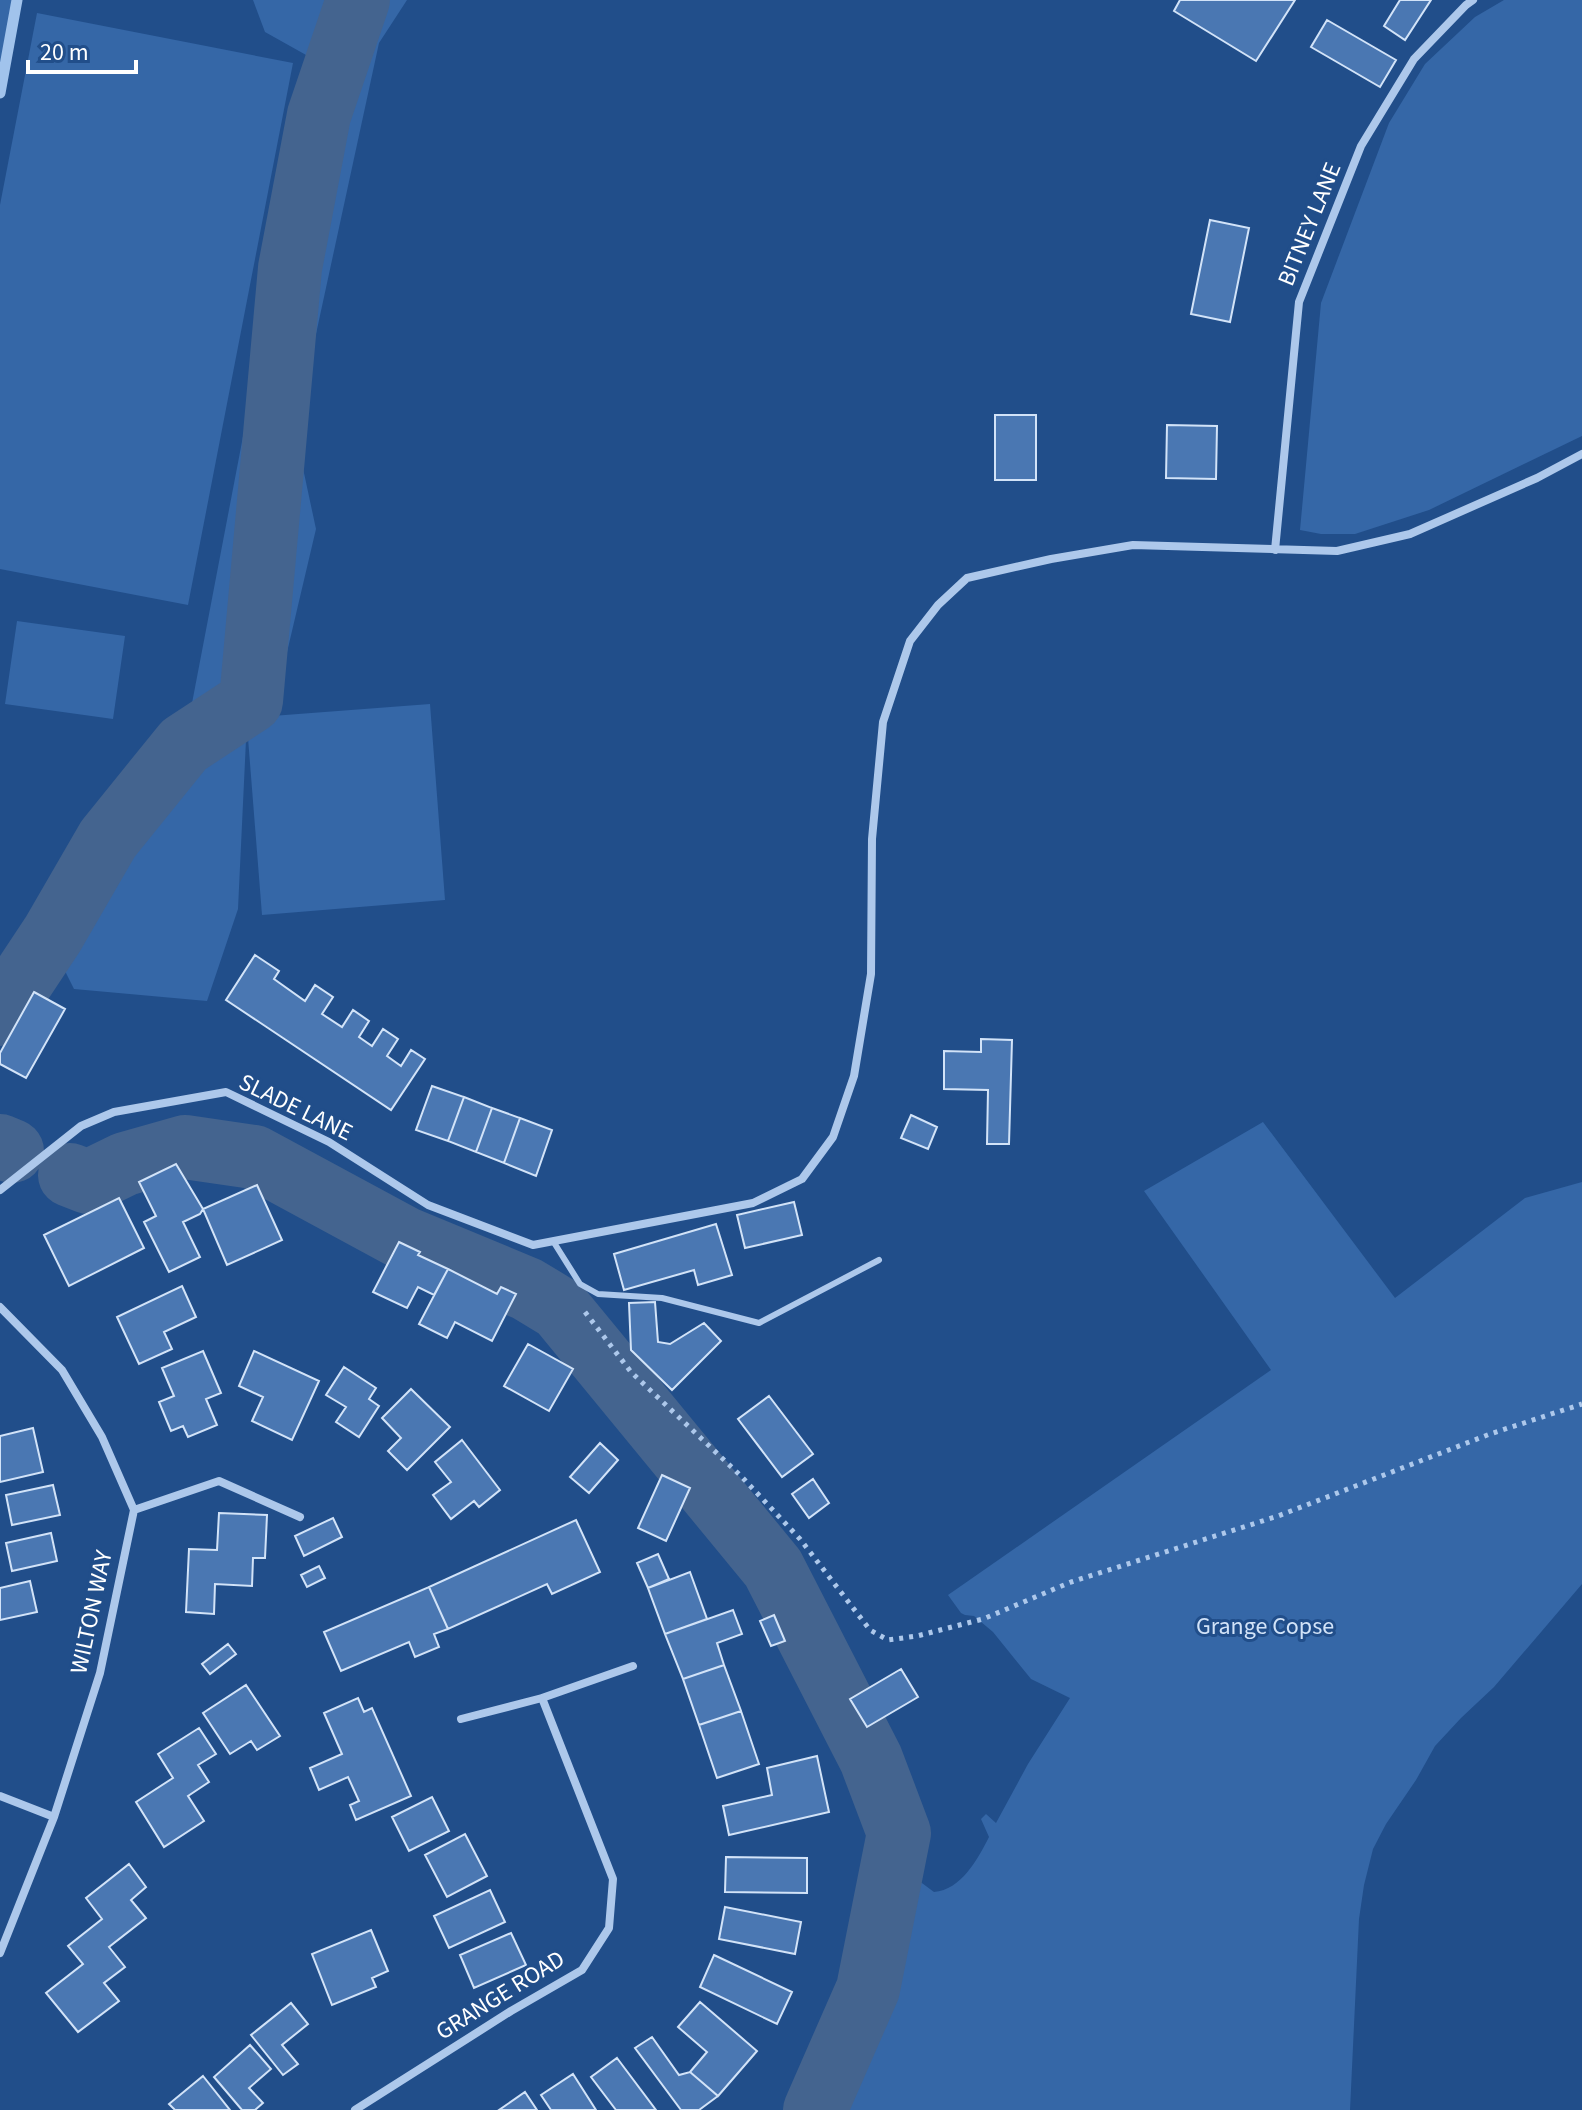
<svg xmlns="http://www.w3.org/2000/svg" width="1582" height="2110" font-family="'Source Sans 3',sans-serif">
<rect width="100%" height="100%" fill="#214e8a"/>
<!-- green -->
<path fill="#3567a7" d="M0,0H17L0,93Z
M253,0H407L379,43L295,431L316,529L272,716L430,704L445,900L262,915L248,738L246,740L238,909L207,1001L74,989L57,955L53,934L108,839L184,745L315,60L265,32Z
M1504,0H1582V436L1429,510L1355,534H1321L1300,530L1321,303L1389,123L1425,64L1475,17Z
M37,13L293,63L188,605L0,569V205Z
M17,621L125,636L113,719L5,704Z
M1263,1122L1395,1298L1525,1198L1582,1182V1584L1494,1687L1461,1718L1435,1746L1416,1780L1386,1824L1373,1849L1364,1885L1359,1919L1350,2110H823C844,2079 852,2046 862,2011C875,1963 887,1914 899,1866L934,1892C961,1890 978,1859 989,1837L981,1819L986,1814L996,1823L1028,1764L1070,1698L1031,1679L993,1632L974,1616L965,1615L961,1613L948,1595L1271,1370L1144,1191Z"/>
<g fill="none" stroke-linecap="round" stroke-linejoin="round">
<!-- stream -->
<path stroke="#a1c3ec" stroke-width="11" d="M0,93L17,0"/>
<!-- river -->
<path stroke="#44648f" stroke-width="64" d="M0,1014L53,934L108,839L184,745L251,701L290,268L319,115L358,0
M0,1146L12,1151
M70,1175L88,1182L125,1164L185,1147L254,1157L404,1238L527,1289L560,1309L773,1568L871,1759L899,1833L868,1989L815,2110"/>
</g>
<!-- building -->
<path fill="#4a77b2" stroke="#d2e3f8" stroke-width="2" d="M1180,0H1295L1256,61L1174,11Z
M1400,0H1431L1405,40L1384,26Z
M1327,20L1396,60L1380,87L1311,47Z
M1210,220L1249,228L1230,322L1191,314Z
M995,415H1036V480H995Z
M1167,425L1217,426L1216,479L1166,478Z
M255,955L279,971L274,979L305,1001L315,985L333,997L322,1014L342,1027L353,1010L369,1021L359,1037L372,1046L383,1029L398,1039L387,1056L401,1066L411,1050L425,1059L391,1110L226,1000Z
M34,992L65,1009L26,1078L0,1064V1053Z
M981,1039L1012,1040L1009,1144H987L988,1090L944,1089V1051L981,1052Z
M432,1086L464,1097L448,1141L416,1130Z
M464,1097L492,1108L476,1152L448,1141Z
M492,1108L520,1118L504,1163L476,1152Z
M911,1115L937,1127L928,1149L901,1138Z
M520,1118L552,1130L536,1176L504,1163Z
M176,1164L203,1209L200,1214L183,1222L200,1257L169,1272L144,1222L156,1216L139,1182Z
M257,1185L282,1240L227,1265L203,1209Z
M119,1198L144,1248L69,1286L44,1235Z
M794,1202L802,1235L745,1248L737,1215Z
M716,1224L732,1275L698,1285L694,1270L624,1290L614,1254Z
M399,1242L420,1252L418,1255L448,1269L434,1295L418,1287L407,1308L373,1292Z
M448,1269L497,1294L501,1287L516,1294L492,1341L455,1322L447,1338L419,1324Z
M182,1286L196,1317L164,1332L172,1349L139,1364L117,1317Z
M655,1302L658,1342L670,1344L704,1323L721,1341L672,1390L631,1350L629,1303Z
M528,1344L573,1369L549,1411L504,1386Z
M203,1351L221,1393L206,1399L217,1425L188,1437L183,1426L171,1431L159,1402L174,1396L162,1368Z
M254,1351L319,1381L292,1440L252,1421L263,1397L239,1386Z
M344,1367L376,1388L369,1399L379,1406L359,1437L336,1422L346,1407L326,1395Z
M411,1389L450,1427L407,1470L388,1451L401,1438L382,1418Z
M769,1396L813,1454L782,1477L738,1419Z
M33,1428L43,1472L0,1482V1436Z
M462,1440L500,1490L479,1507L474,1501L451,1519L433,1495L451,1482L435,1462Z
M600,1443L618,1460L589,1493L570,1477Z
M662,1475L690,1488L666,1541L638,1528Z
M813,1479L829,1503L809,1518L792,1494Z
M53,1485L60,1515L12,1525L6,1495Z
M219,1513L267,1515L265,1558H253L252,1586L215,1584L214,1614L186,1612L189,1549L217,1550Z
M333,1518L342,1537L304,1556L295,1536Z
M576,1520L600,1572L552,1594L547,1584L448,1629L429,1587Z
M51,1533L57,1561L12,1571L6,1543Z
M658,1554L669,1579L648,1588L637,1563Z
M319,1566L325,1578L307,1587L301,1575Z
M690,1572L707,1619L665,1634L648,1588Z
M30,1581L37,1612L0,1620V1588Z
M429,1587L448,1629L434,1634L439,1647L415,1657L409,1642L341,1671L324,1632Z
M733,1610L742,1634L717,1643L724,1665L683,1679L665,1634Z
M774,1615L785,1641L771,1646L760,1621Z
M228,1644L236,1654L210,1674L202,1664Z
M724,1665L741,1711L699,1725L683,1679Z
M901,1669L918,1697L867,1727L850,1699Z
M246,1685L280,1736L257,1750L251,1741L230,1754L203,1713Z
M358,1698L364,1712L372,1708L411,1796L356,1820L350,1805L359,1801L348,1777L319,1790L310,1768L342,1754L324,1713Z
M741,1711L759,1764L717,1778L699,1725Z
M199,1728L216,1754L198,1765L209,1782L188,1796L204,1821L164,1847L136,1802L173,1778L158,1754Z
M817,1756L829,1812L729,1835L723,1806L772,1795L767,1768Z
M432,1797L449,1831L409,1851L392,1817Z
M465,1834L487,1876L447,1897L425,1855Z
M726,1857L807,1858V1893L725,1892Z
M129,1864L146,1887L131,1900L146,1918L109,1947L125,1967L104,1983L119,2001L78,2032L46,1993L83,1964L68,1946L102,1919L86,1898Z
M490,1890L505,1922L449,1948L434,1916Z
M725,1907L801,1922L795,1954L719,1939Z
M371,1930L388,1971L372,1978L376,1987L332,2005L312,1954Z
M511,1933L526,1965L474,1988L460,1955Z
M714,1955L792,1992L777,2024L700,1987Z
M700,2002L757,2051L718,2096L690,2072L707,2052L678,2027Z
M291,2003L308,2024L282,2045L298,2064L283,2075L251,2035Z
M652,2037L679,2075L690,2072L718,2096L699,2110H681L635,2048Z
M250,2045L271,2069L249,2088L263,2103L255,2110H242L214,2077Z
M617,2058L656,2110H616L591,2077Z
M573,2074L596,2110H551L541,2095Z
M203,2076L230,2110H175L169,2104Z
M525,2092L537,2110H499Z"/>
<g fill="none" stroke-linecap="round" stroke-linejoin="round">
<!-- path -->
<path stroke="#adc8eb" stroke-width="5" stroke-dasharray="4 6" stroke-linecap="butt" d="M585,1312L631,1372L741,1476L800,1539L870,1630L888,1640L917,1636L983,1619L1071,1582L1278,1516L1490,1434L1582,1404"/>
<!-- lane -->
<path stroke="#adc8eb" stroke-width="6" d="M553,1241L580,1284L598,1294L662,1298L759,1323L879,1260"/>
<!-- street -->
<path stroke="#adc8eb" stroke-width="8" d="M1275,550L1299,302L1361,146L1414,59L1466,5L1473,0
M0,1190L81,1126L114,1112L226,1092L329,1142L428,1205L533,1245L753,1203L802,1179L833,1137L854,1076L871,974L872,839L883,722L910,641L938,605L967,578L1051,559L1133,545L1337,551L1410,534L1537,478L1582,454
M0,1307L62,1370L102,1437L134,1510L100,1673L54,1817L0,1953
M134,1510L219,1481L300,1517
M461,1719L542,1698L633,1666
M0,1796L54,1817
M355,2110L511,2011L582,1970L609,1928L613,1879L542,1698"/>
</g>
<g text-anchor="middle" stroke-width="6" stroke-linejoin="round" paint-order="stroke">
<!-- street labels -->
<g font-size="24" fill="#fff" stroke="#214e8a">
<text transform="translate(1309 224) rotate(-68)" y="8">BITNEY LANE</text>
<text transform="translate(296 1107) rotate(26)" y="8">SLADE LANE</text>
<text transform="translate(91 1612) rotate(-78)" y="8">WILTON WAY</text>
<text transform="translate(500 1995) rotate(-32)" y="8">GRANGE ROAD</text>
</g>
<!-- park labels -->
<g font-size="24" fill="#d2e3f8" stroke="#214e8a">
<text x="1265" y="1634">Grange Copse</text>
</g>
</g>
<!-- scale -->
<path d="M28 60v12h108v-12" fill="none" stroke="#ffffff" stroke-width="4"/>
<text x="40" y="60" font-size="24" fill="#ffffff" stroke="#214e8a" stroke-width="6" paint-order="stroke">20 m</text>
</svg>
